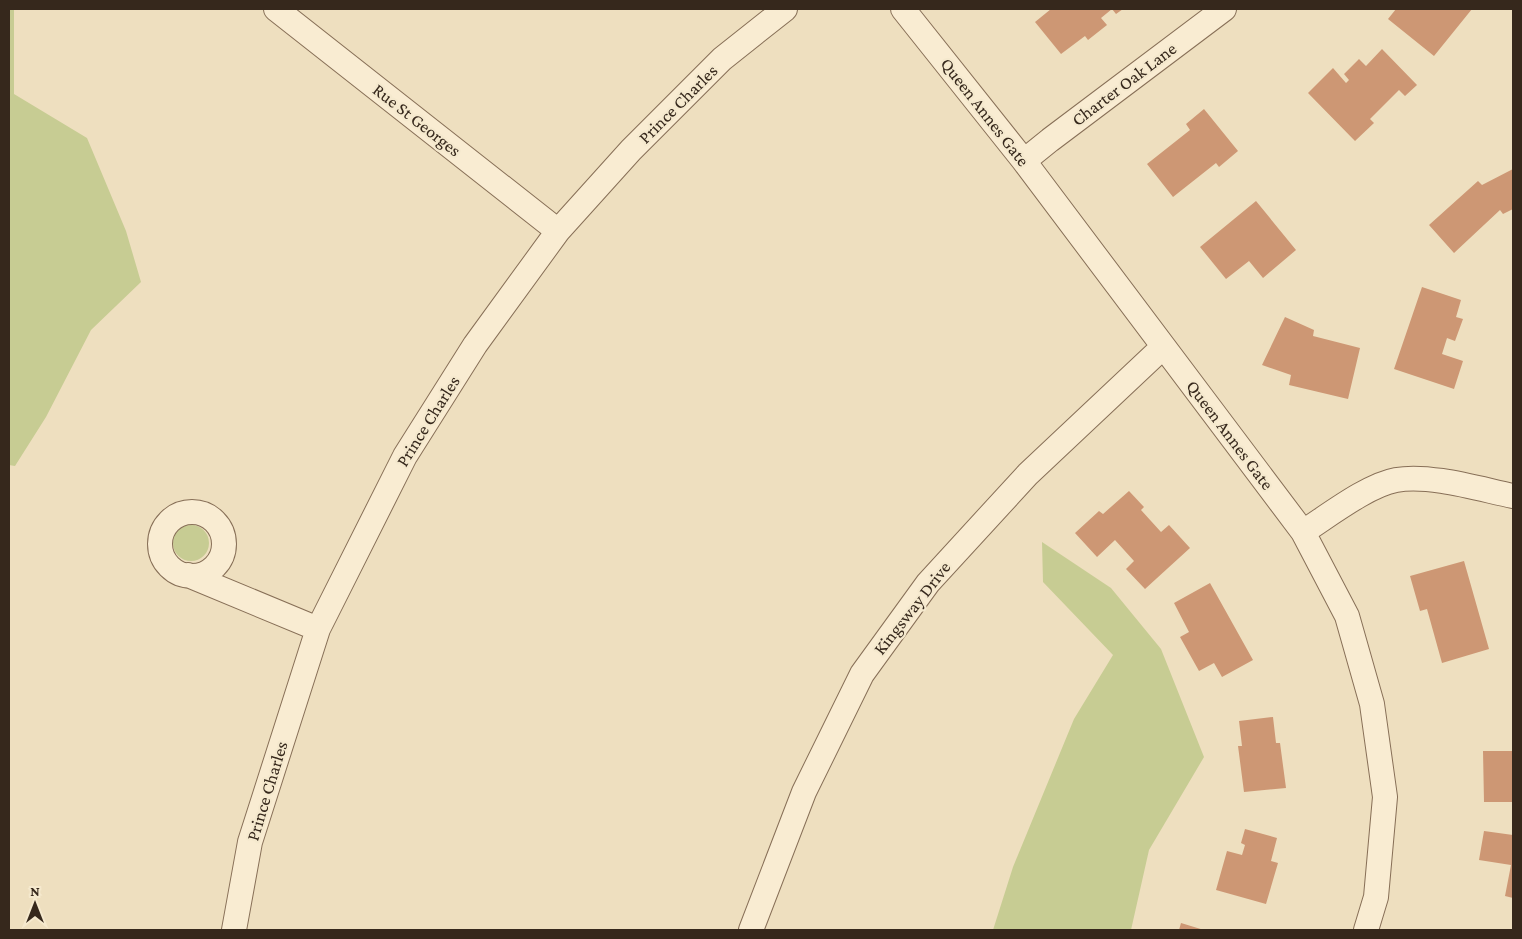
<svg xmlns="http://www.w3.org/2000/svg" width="1522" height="939" font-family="'Crimson Pro',serif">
<rect width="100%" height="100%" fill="#eedfbf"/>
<!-- green -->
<path fill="#c7cc93" d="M9,9H14V94L87,138L126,231L141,282L91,330L46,417L15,466L9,465Z
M173 543a18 18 0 1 1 36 0a18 18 0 1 1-36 0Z
M1042,542L1111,588L1161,649L1204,757L1149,850L1131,930H993L1013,867L1074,719L1113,655L1043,582Z"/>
<!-- building -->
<path fill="#cd9774" d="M1051,9H1123L1116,14L1112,9L1101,18L1107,25L1088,40L1085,36L1061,54L1035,22Z
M1396,9H1472L1434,56L1388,19Z
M1382,49L1417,85L1405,96L1399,90L1370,119L1374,123L1355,141L1308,93L1333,68L1346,83L1349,80L1344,74L1359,59L1366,66Z
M1204,109L1238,151L1219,167L1216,163L1173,197L1147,164L1190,130L1186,124Z
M1513,169V209L1503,214L1500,210L1454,253L1429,225L1478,181L1482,185Z
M1256,201L1296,250L1263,278L1249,261L1226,279L1200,247Z
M1422,287L1461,300L1456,317L1463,319L1455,341L1447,338L1442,354L1463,361L1454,389L1394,369Z
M1285,317L1314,330L1313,336L1360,348L1348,399L1289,385L1291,375L1262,365Z
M1129,491L1144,507L1141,510L1161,532L1169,525L1190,548L1145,589L1126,569L1134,561L1115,540L1097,557L1075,533L1099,511L1103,514Z
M1464,561L1489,649L1442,663L1427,609L1420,611L1410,576Z
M1210,583L1253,660L1222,677L1214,663L1199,671L1180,637L1189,632L1174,603Z
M1273,717L1276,743H1280L1286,788L1244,792L1238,746H1242L1239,721Z
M1483,751H1513V802H1484Z
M1245,829L1277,838L1271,861L1278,863L1266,904L1216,890L1227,851L1242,855L1245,845L1241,843Z
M1484,831L1513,835V898L1505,896L1511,865L1479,860Z
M1181,923L1204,930H1179Z"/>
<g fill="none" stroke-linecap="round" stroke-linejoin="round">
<!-- street casing -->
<g stroke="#876f57" stroke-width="26">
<path id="street" d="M276,9L558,231
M903,9L1024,161L1303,532L1347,616L1372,704L1385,797L1376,897L1366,930
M1024,161L1050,140L1224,9
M160 544a32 32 0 1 1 64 0a32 32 0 1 1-64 0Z
M1303,532C1328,516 1368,485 1396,480C1430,474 1479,489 1513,496
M188,575L318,629
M234,930L250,842L318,629L405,456L475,345L558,231L631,150L722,59L785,9
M751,930L804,792L862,674L928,583L1028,474L1163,347"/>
</g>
<!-- street -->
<use href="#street" stroke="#f9ecd2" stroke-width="24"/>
</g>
<g text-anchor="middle" stroke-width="4.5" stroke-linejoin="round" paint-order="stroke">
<!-- street labels -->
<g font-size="18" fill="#36281c" stroke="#f5e9ce">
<text transform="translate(1124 84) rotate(-37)" y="6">Charter Oak Lane</text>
<text transform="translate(678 104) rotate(-45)" y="6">Prince Charles</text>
<text transform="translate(985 112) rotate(52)" y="6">Queen Annes Gate</text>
<text transform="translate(417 120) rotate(38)" y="6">Rue St Georges</text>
<text transform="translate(428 421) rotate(-58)" y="6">Prince Charles</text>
<text transform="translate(1230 435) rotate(53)" y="6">Queen Annes Gate</text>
<text transform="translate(912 608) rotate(-52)" y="6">Kingsway Drive</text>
<text transform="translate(267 791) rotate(-73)" y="6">Prince Charles</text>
</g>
</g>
<!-- border -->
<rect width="1522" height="939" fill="none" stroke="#36281c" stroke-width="20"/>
<!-- north arrow -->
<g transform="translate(35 904)" stroke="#f5e9ce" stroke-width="4" paint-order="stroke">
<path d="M0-4L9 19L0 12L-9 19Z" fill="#36281c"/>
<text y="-8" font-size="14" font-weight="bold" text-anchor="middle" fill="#36281c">N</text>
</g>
</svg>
